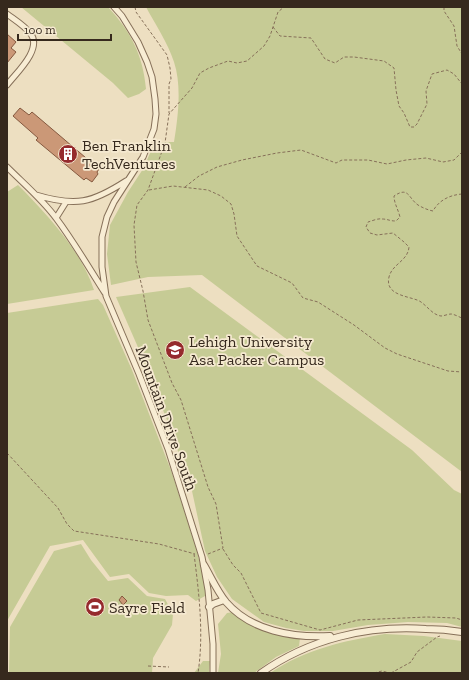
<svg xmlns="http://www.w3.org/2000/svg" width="469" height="680" font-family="'Zilla Slab',serif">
<rect width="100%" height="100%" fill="#eddfc1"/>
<!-- green -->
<path fill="#c6cb95" d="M21,7H108C131,32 143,55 146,89L139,94L128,98L113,83Z
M146,7H462V472L202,275L148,277L111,285L107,254L110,225L128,192L143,169L155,142H174C178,117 182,86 174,62C168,43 155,24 146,7Z
M18,185C46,213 82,252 94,290L7,304V192Z
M190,287L412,450L454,490L462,494V627L447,623L408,622L368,625L333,631H304L286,628L264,622L232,599L217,577L205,551L192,491L167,420L137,345L116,297Z
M98,299L103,305L132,370L172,473L197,551L206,590L205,596L196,601L188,595L166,596L149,593L129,574L110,577L83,540L50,546L7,621V313Z
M81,544L91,560L108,581L128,578L147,596L165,599L173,614L172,625L153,658L152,673H9L10,627L54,551Z
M234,612L252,626L278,635L300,638L299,646L276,657L254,673H218L221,654L218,624L227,613Z
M385,634L424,636L462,641V673H270C306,649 343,641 385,634Z
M203,661H210L209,673H194Z"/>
<!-- building -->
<path fill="#cb9877" stroke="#85593f" d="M7,34L16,42L11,48L16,52L7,63Z
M20,108L29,115L32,112L99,169L97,172L98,174L92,182L86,178L84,180L36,140L38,138L13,116Z
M122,596L127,601L123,605L119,600Z"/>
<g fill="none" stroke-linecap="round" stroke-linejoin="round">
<!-- minor casing -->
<g stroke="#867059" stroke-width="7">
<path id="minor" d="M114,7L122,16L138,42L147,62L152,77L155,99L156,114L154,129L143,157L114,202L107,217L102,237V267L106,296L139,374L168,449L202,557L208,590L213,644V673
M7,14C15,20 25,26 31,34C42,50 16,73 7,85
M7,167C24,184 42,199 56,218C74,242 89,268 105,293
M36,195C76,207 92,203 126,181
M56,218L66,202"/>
</g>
<!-- tertiary casing -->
<g stroke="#867059" stroke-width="8">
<path id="tertiary" d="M204,565C211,577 217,591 226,602C251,631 293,638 330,636
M209,607L213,604L224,600
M261,673C309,639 367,625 426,629C438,629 450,630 462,632"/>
</g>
<!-- path -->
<path stroke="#867059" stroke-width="1" stroke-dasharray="3 2" stroke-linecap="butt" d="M135,7L136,12L167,55L170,68L171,79L169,84V113
M444,7V11L454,26L457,46L462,54
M273,27L280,36L311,38L325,59L335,63L344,57H354L384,61L394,68L396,90L399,106L404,113L410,127H414L417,124L427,104L426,91L432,74L447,70L454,74L462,84
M185,187L199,176L217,167L242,160L277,153L301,150L336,163L342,160H368L387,164L406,160L426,158L443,162L454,160L462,152
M462,187V188
M149,190L173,186L208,190L221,196L231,204L234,214L237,236L257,266L292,283L303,298L318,302L354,325L385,348L397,354L448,371L462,372
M462,194C450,195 439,200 433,211C428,210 423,208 418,205C408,198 409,186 394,196C394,203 398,209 400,217L396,221C389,221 388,219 382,219C378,218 372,221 368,222L366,227L370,233L377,235L393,233L404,242L409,247C408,261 392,264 389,277C384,297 413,296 421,302C428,307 433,315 441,316C444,316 448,314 451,314C454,314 459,317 462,318
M7,453L58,508L67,524L74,531L159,544L195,554
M223,549L233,565L241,573L261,613L320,630L358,620L427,617L456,618L462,620
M194,554C199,593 204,634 198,673
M208,554L223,548L216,504L208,487L181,400L172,383L148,320L143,291L136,262L134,225L137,205L148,190L165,143L169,114L192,88L200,73L209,68L228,61L237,63L247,61L264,46L270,36L278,12L284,7
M148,666L169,667
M374,673L382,671L390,673
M391,673L411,662L417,652L437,637L440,636"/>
<!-- minor -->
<use href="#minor" stroke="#f8edd4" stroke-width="5"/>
<!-- tertiary -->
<use href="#tertiary" stroke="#f8edd4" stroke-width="6"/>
</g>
<!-- icons -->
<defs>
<g id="building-disc" transform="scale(1)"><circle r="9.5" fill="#952a2d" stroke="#f5e9d0"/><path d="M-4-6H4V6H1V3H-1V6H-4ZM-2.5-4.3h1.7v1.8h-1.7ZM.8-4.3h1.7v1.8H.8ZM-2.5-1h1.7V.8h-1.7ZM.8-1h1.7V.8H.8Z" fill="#fff"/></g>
<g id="university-disc" transform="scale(1)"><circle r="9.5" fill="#952a2d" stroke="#f5e9d0"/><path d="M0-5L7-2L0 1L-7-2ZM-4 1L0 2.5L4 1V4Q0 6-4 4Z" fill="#fff"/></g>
<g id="stadium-disc" transform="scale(1)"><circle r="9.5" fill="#952a2d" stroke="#f5e9d0"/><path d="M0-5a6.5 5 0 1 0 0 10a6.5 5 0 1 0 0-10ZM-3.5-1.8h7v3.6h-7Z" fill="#fff"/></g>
</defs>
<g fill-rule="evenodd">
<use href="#building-disc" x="68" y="154"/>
<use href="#university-disc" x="175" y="350"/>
<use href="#stadium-disc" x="95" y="607"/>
</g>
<g text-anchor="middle" stroke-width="3.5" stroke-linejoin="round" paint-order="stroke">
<!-- poi labels -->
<g font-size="16" fill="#36291d" stroke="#f5e9d0" text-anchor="start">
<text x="82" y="151">Ben Franklin<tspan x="82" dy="18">TechVentures</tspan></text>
<text x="189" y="347">Lehigh University<tspan x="189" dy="18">Asa Packer Campus</tspan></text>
<text x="109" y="613">Sayre Field</text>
</g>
<!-- street labels -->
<g font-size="16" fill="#36291d" stroke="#f5e9d0">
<text transform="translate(167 418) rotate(70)" y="6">Mountain Drive South</text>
</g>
</g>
<!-- border -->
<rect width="469" height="680" fill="none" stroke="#36291d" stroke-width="16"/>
<!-- scale -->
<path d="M18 34v6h93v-6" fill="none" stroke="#36291d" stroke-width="2"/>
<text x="24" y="34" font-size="12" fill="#36291d" stroke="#f5e9d0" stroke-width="3" paint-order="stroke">100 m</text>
</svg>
